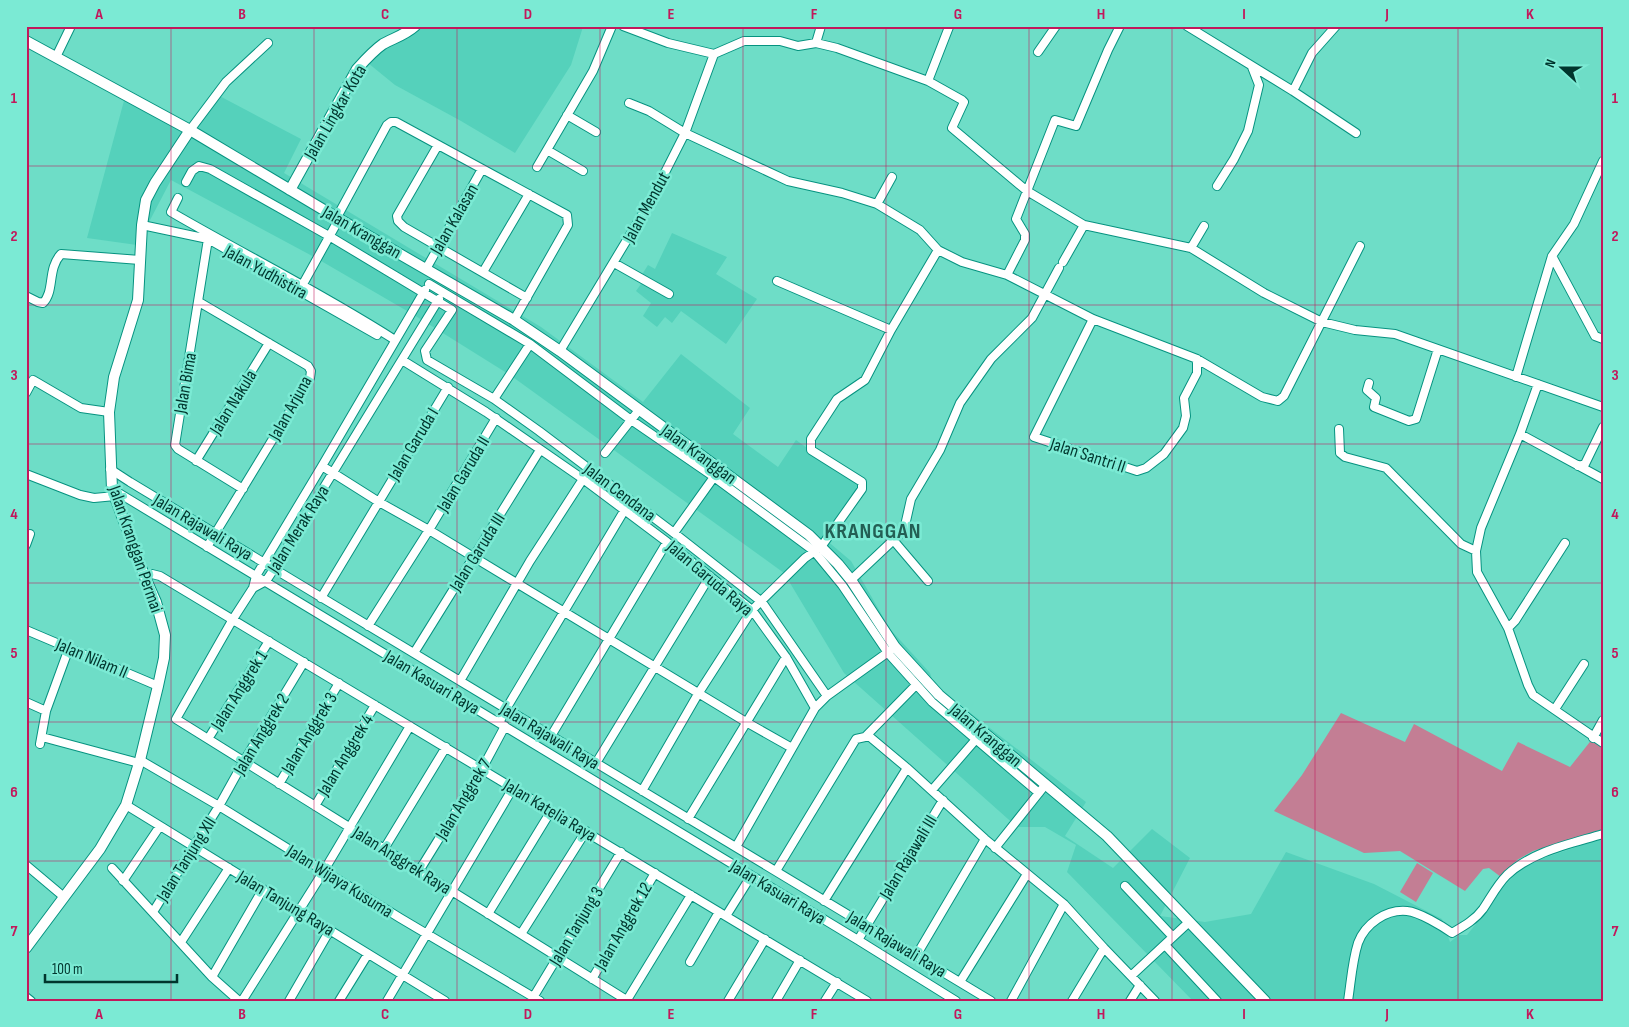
<svg xmlns="http://www.w3.org/2000/svg" width="1629" height="1027" font-family="'Sofia Sans Condensed',sans-serif">
<rect width="100%" height="100%" fill="#6eddc7"/>
<!-- built -->
<path fill="#55d1bb" d="M417,26H582V30L571,65L515,153L461,121L395,85L368,63Z
M212,92L301,139L284,173L541,327L643,402L681,354L750,408L733,434L778,467L796,440L863,488L825,539L851,561L890,629L930,673L934,685L1086,802L1065,836L1113,868L1152,829L1190,858L1160,916L1205,922L1251,914L1286,852L1374,884L1442,919L1450,942L1459,935H1467L1487,910L1492,899L1519,870L1541,859L1603,838V1001H1193L1067,872L1076,845L1045,827H1017L844,673L784,573L510,375L414,315L316,258L171,180L137,245L87,238L125,97L192,135Z
M672,233L727,257L716,274L757,299L726,344L681,311L672,323L665,317L657,327L643,316L651,303L636,291L641,284L638,281L648,265L655,269Z"/>
<!-- green -->
<path fill="#c37e94" d="M1341,713L1405,742L1414,724L1502,771L1518,742L1570,767L1593,738L1603,744V829L1533,851L1517,860L1501,877L1489,868L1483,869L1465,891L1400,851L1364,853L1274,811L1302,775Z
M1417,863L1433,873L1416,902L1400,892Z"/>
<g fill="none" stroke-linecap="round" stroke-linejoin="round">
<!-- street casing -->
<g stroke="#069380" stroke-width="10">
<path id="street" d="M623,26L668,43L714,54L744,41H780L798,46L816,43L837,48L928,81L962,100L964,102L952,128L1027,191L1084,225L1191,248L1264,293L1322,322L1355,330L1395,334L1603,407
M1187,26L1293,91L1356,133
M816,43L821,26
M1038,52L1056,26
M56,57L71,26
M928,81L949,27
M1293,91L1312,53L1336,26
M629,103L649,111L685,133L788,181L842,193L877,204L920,230L938,250L962,262L1007,275L1093,319L1197,359L1262,397L1278,401L1284,396L1360,246
M567,115L596,132
M190,130L226,82L268,43
M438,145L397,216L398,221L404,227L527,298
M547,150L583,171
M537,167L593,71L612,26
M186,182L192,171L199,166L210,169L329,236L452,310L425,351L427,360L494,399L539,431L674,533L762,602L827,696
M1217,186L1234,159L1248,131L1259,85L1252,67
M178,198L171,212C245,255 322,293 395,340
M877,204L892,177
M337,217L387,125L391,122H396L567,215L568,225L514,320
M142,225L208,239L377,335
M208,239L175,445L178,449L243,489
M1191,248L1204,226
M1552,256L1595,336L1603,339
M1063,262L1084,225
M614,263L669,294
M426,269L482,169
M483,272L529,194
M1007,275L1025,240V234L1016,219L1055,120L1076,126L1108,50L1120,26
M777,281L891,330
M303,284L339,219
M429,284L530,344L631,420L714,477L814,551L842,585L888,653L932,702L1039,793
M425,290L322,466L256,576L253,588L266,581L274,569L439,299
M26,296L38,302L43,303C55,291 47,269 61,254L140,260
M199,302L308,366L311,371L310,378L207,547
M1093,319L1034,437L1137,471L1146,468L1164,454L1183,428L1186,416L1184,398L1197,373V359
M560,351L651,200L685,133L714,54
M402,360L486,412L583,479L667,542L752,610L786,657L815,708
M1516,377L1552,256L1574,224L1603,161
M1369,383L1367,390L1376,398L1374,407L1409,421L1416,419L1438,349
M1538,384L1520,434L1481,528L1476,551L1477,572L1508,628L1528,685L1533,695L1603,743
M26,393L33,380L81,408L109,412
M494,399L530,344
M1339,429L1340,453L1345,457L1386,468L1461,544L1476,551
M1520,434L1603,479
M605,453L639,410
M196,461L269,343
M322,466L379,502L429,530L746,722L792,748
M1578,466L1585,464L1603,427
M110,469L130,482L991,1001
M26,474L80,495L94,498L115,496
M112,489L858,940L956,1001
M674,533L714,477
M894,541L928,581
M26,545L30,534
M144,575L152,574L160,576L867,1001
M851,580L904,530L911,499L940,450L960,403L991,359L1032,318L1059,268
M253,588L233,619L176,719L628,1001
M321,598L448,387
M368,626L429,530L496,418
M1508,628L1515,621L1565,543
M26,630L158,686
M414,653L540,450
M460,681L530,561L583,479
M26,702L46,711
M1555,709L1584,664
M499,723L506,709L624,511
M551,736L667,542
M42,737L139,763
M865,737L916,685
M1593,738L1603,720
M208,739L269,641
M40,744L46,711L69,648
M140,760L219,806L400,918L540,1001
M596,763L710,576
M279,784L339,683
M932,790L978,737
M642,791L698,694L752,610L805,558L821,547L862,489V482L811,450V439L837,399L865,380L891,330L938,250
M126,805L445,1001
M315,806L375,705
M688,819L786,657
M736,847L815,708L827,696L891,650
M995,848L1042,789
M384,849L446,747
M26,865L64,897
M112,868L212,977L239,1001
M419,871L482,769L505,726
M776,871L856,739L865,737H870L907,768L985,839L1064,904L1104,948L1155,1001
M123,881L160,826
M1125,886L1173,937
M824,901L907,768
M153,912L219,806L244,761L304,662
M488,914L551,811
M726,916L751,876
M521,934L586,831
M858,940L943,800
M181,942L229,868
M1165,945L1217,1001
M916,956L985,839
M690,962L719,912
M1131,976L1189,922
M212,977L263,889
M592,979L655,873
M960,982L1027,874
M26,997L31,1001
M627,1000L691,895
M242,1001L322,874L410,726
M289,1001L330,930
M339,1001L368,954
M387,1001L513,788
M531,1001L621,852
M728,1001L765,939
M776,1001L800,960
M825,1001L837,982
M1011,1001L1064,904
M1072,1001L1104,948
M1130,1001L1140,985
M1348,1001C1351,982 1352,962 1358,943C1365,924 1386,909 1407,911C1419,912 1442,926 1452,933C1464,926 1475,920 1483,909C1491,897 1497,885 1507,875C1533,851 1570,844 1603,834"/>
</g>
<!-- secondary casing -->
<g stroke="#069380" stroke-width="12">
<path id="secondary" d="M26,41L190,130L339,219L514,320L560,351L809,535L838,564L851,580L895,647L939,695L1107,836L1265,1001
M290,190L357,69C365,60 373,51 383,44C394,38 405,35 415,26
M26,948L100,849L126,805L140,760L158,686L164,658L165,635L156,602L144,575L112,489L109,412L114,377L138,300L142,225L146,200L155,183L190,130"/>
</g>
<!-- street -->
<use href="#street" stroke="#fff" stroke-width="8"/>
<!-- secondary -->
<use href="#secondary" stroke="#fff" stroke-width="10"/>
</g>
<!-- grid -->
<path fill="none" stroke="#c2185b" stroke-width="1" stroke-opacity="0.55" d="M171,26V1001M314,26V1001M457,26V1001M600,26V1001M743,26V1001M886,26V1001M1029,26V1001M1172,26V1001M1315,26V1001M1458,26V1001M26,166H1603M26,305H1603M26,444H1603M26,583H1603M26,722H1603M26,861H1603"/>
<g text-anchor="middle" stroke-width="5" stroke-linejoin="round" paint-order="stroke">
<!-- street labels -->
<g font-size="18" fill="#00352d" stroke="#7bead4">
<text transform="translate(335 112) rotate(-60)" y="6">Jalan Lingkar Kota</text>
<text transform="translate(646 207) rotate(-61)" y="6">Jalan Mendut</text>
<text transform="translate(454 219) rotate(-60)" y="6">Jalan Kalasan</text>
<text transform="translate(362 232) rotate(30)" y="6">Jalan Kranggan</text>
<text transform="translate(266 272) rotate(29)" y="6">Jalan Yudhistira</text>
<text transform="translate(185 383) rotate(-80)" y="6">Jalan Bima</text>
<text transform="translate(233 402) rotate(-58)" y="6">Jalan Nakula</text>
<text transform="translate(290 408) rotate(-61)" y="6">Jalan Arjuna</text>
<text transform="translate(413 444) rotate(-59)" y="6">Jalan Garuda I</text>
<text transform="translate(699 454) rotate(36)" y="6">Jalan Kranggan</text>
<text transform="translate(1088 455) rotate(18)" y="6">Jalan Santri II</text>
<text transform="translate(463 474) rotate(-59)" y="6">Jalan Garuda II</text>
<text transform="translate(620 492) rotate(37)" y="6">Jalan Cendana</text>
<text transform="translate(203 527) rotate(31)" y="6">Jalan Rajawali Raya</text>
<text transform="translate(298 529) rotate(-58)" y="6">Jalan Merak Raya</text>
<text transform="translate(136 549) rotate(71)" y="6">Jalan Kranggan Permai</text>
<text transform="translate(477 552) rotate(-58)" y="6">Jalan Garuda III</text>
<text transform="translate(710 578) rotate(40)" y="6">Jalan Garuda Raya</text>
<text transform="translate(92 658) rotate(23)" y="6">Jalan Nilam II</text>
<text transform="translate(432 682) rotate(31)" y="6">Jalan Kasuari Raya</text>
<text transform="translate(239 690) rotate(-58)" y="6">Jalan Anggrek 1</text>
<text transform="translate(309 733) rotate(-59)" y="6">Jalan Anggrek 3</text>
<text transform="translate(261 734) rotate(-59)" y="6">Jalan Anggrek 2</text>
<text transform="translate(986 735) rotate(40)" y="6">Jalan Kranggan</text>
<text transform="translate(550 736) rotate(31)" y="6">Jalan Rajawali Raya</text>
<text transform="translate(345 755) rotate(-59)" y="6">Jalan Anggrek 4</text>
<text transform="translate(463 799) rotate(-59)" y="6">Jalan Anggrek 7</text>
<text transform="translate(550 810) rotate(31)" y="6">Jalan Katelia Raya</text>
<text transform="translate(908 857) rotate(-59)" y="6">Jalan Rajawali III</text>
<text transform="translate(186 859) rotate(-58)" y="6">Jalan Tanjung XII</text>
<text transform="translate(402 860) rotate(32)" y="6">Jalan Anggrek Raya</text>
<text transform="translate(340 881) rotate(32)" y="6">Jalan Wijaya Kusuma</text>
<text transform="translate(778 892) rotate(31)" y="6">Jalan Kasuari Raya</text>
<text transform="translate(286 903) rotate(31)" y="6">Jalan Tanjung Raya</text>
<text transform="translate(576 926) rotate(-59)" y="6">Jalan Tanjung 3</text>
<text transform="translate(623 926) rotate(-60)" y="6">Jalan Anggrek 12</text>
<text transform="translate(897 944) rotate(31)" y="6">Jalan Rajawali Raya</text>
</g>
<!-- district labels -->
<g font-size="22" font-weight="bold" letter-spacing="1" fill="#235f54" stroke="#7bead4">
<text x="873" y="538">KRANGGAN</text>
</g>
</g>
<!-- border -->
<rect width="1629" height="1027" fill="none" stroke="#7bead4" stroke-width="55"/>
<!-- north arrow -->
<g transform="translate(1562 68) rotate(291)" stroke="#7bead4" stroke-width="4" paint-order="stroke">
<path d="M0-4L9 19L0 12L-9 19Z" fill="#00352d"/>
<text y="-8" font-size="14" font-weight="bold" text-anchor="middle" fill="#00352d">N</text>
</g>
<!-- scale -->
<path d="M45 974v8h132v-8" fill="none" stroke="#00352d" stroke-width="2.5"/>
<text x="52" y="974" font-size="15" fill="#00352d" stroke="#7bead4" stroke-width="4" paint-order="stroke">100 m</text>
<rect x="28" y="28" width="1574" height="972" fill="none" stroke="#c2185b" stroke-width="2"/>
<g font-size="16" text-anchor="middle" font-weight="bold" fill="#c2185b">
<text x="99" y="19">A</text>
<text x="242" y="19">B</text>
<text x="385" y="19">C</text>
<text x="528" y="19">D</text>
<text x="671" y="19">E</text>
<text x="814" y="19">F</text>
<text x="958" y="19">G</text>
<text x="1101" y="19">H</text>
<text x="1244" y="19">I</text>
<text x="1387" y="19">J</text>
<text x="1530" y="19">K</text>
<text x="14" y="103">1</text>
<text x="1615" y="103">1</text>
<text x="14" y="241">2</text>
<text x="1615" y="241">2</text>
<text x="14" y="380">3</text>
<text x="1615" y="380">3</text>
<text x="14" y="519">4</text>
<text x="1615" y="519">4</text>
<text x="14" y="658">5</text>
<text x="1615" y="658">5</text>
<text x="14" y="797">6</text>
<text x="1615" y="797">6</text>
<text x="14" y="936">7</text>
<text x="1615" y="936">7</text>
<text x="99" y="1019">A</text>
<text x="242" y="1019">B</text>
<text x="385" y="1019">C</text>
<text x="528" y="1019">D</text>
<text x="671" y="1019">E</text>
<text x="814" y="1019">F</text>
<text x="958" y="1019">G</text>
<text x="1101" y="1019">H</text>
<text x="1244" y="1019">I</text>
<text x="1387" y="1019">J</text>
<text x="1530" y="1019">K</text>
</g>
</svg>
